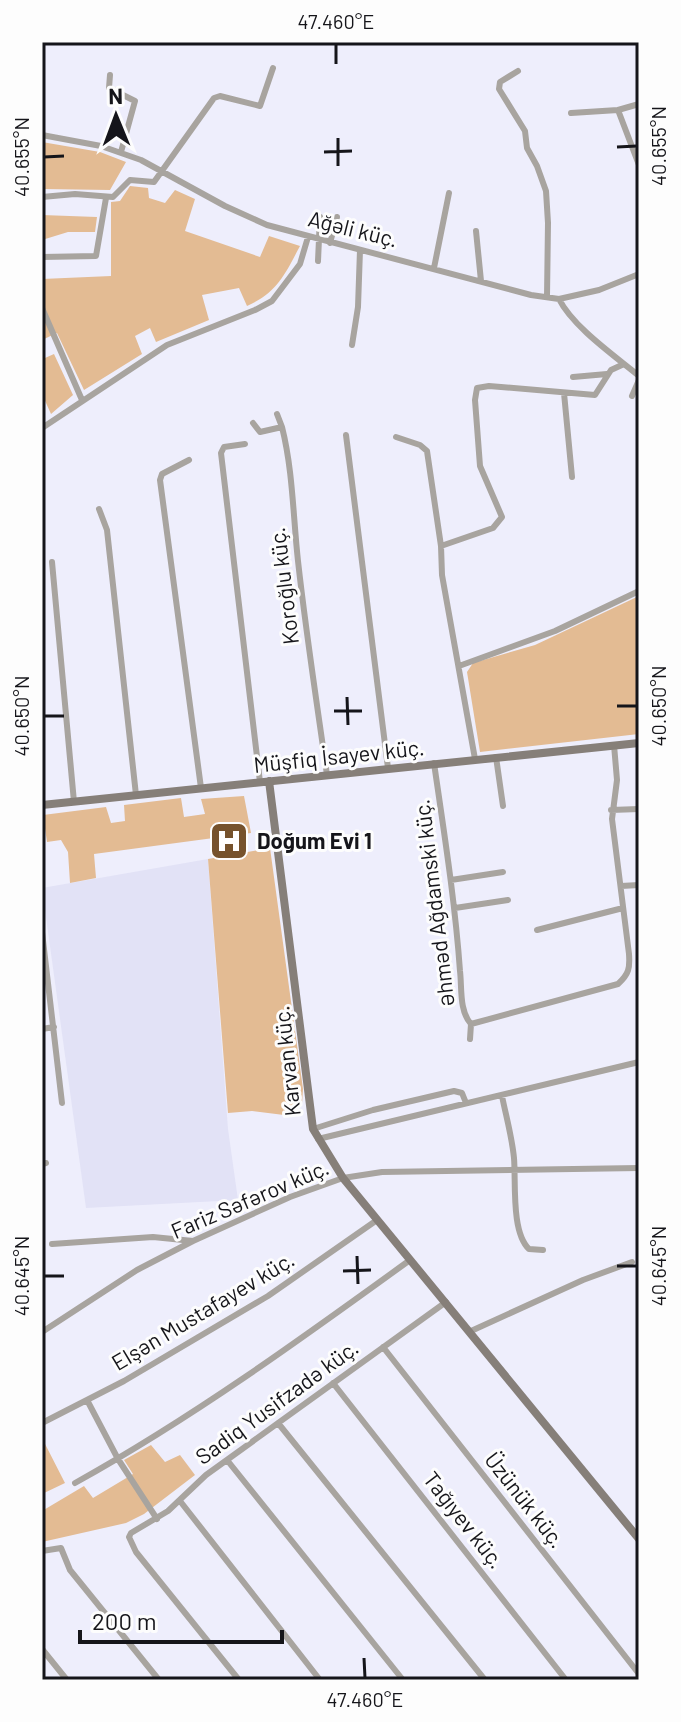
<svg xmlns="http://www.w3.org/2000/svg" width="681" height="1722" font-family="Barlow,sans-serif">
<rect width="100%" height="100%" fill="#eeeefc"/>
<!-- built -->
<path fill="#e2e2f6" d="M208,859L228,1129L238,1200L86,1208L42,888Z"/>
<!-- green -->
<path fill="#e3bb93" d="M42,142L100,152L126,162L110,190L42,189Z
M130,186L148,188L149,198L165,203L175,190L195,199L185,231L260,257L269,236L300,246C285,274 278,292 247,306L239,288L202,295L209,320L156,342L150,328L135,336L142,354L84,390L57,333L42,340V279L111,276V202L120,201Z
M42,215L97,217L95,232H68L42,240Z
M42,351L45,358L54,354L73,395L51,414L42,394Z
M639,596V734L480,752L467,672L473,663L535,645Z
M244,796L251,833L94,854L96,878L70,883L68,852L61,840L47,842L43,815L106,807L111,823L125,821L124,805L181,798L184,817L205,814L201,799Z
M270,848L303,1089L302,1104L284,1115L252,1111L228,1113L208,859Z
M43,1440L65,1483L42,1494V1441Z
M151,1445L165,1462L180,1455L195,1475L144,1514L126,1523L42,1542V1511L84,1486L93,1498L133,1474L124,1460Z"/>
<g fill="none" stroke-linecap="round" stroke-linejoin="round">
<!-- street -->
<path stroke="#a8a49f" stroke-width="6" d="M428,42H482
M518,71L500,82L499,89L525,131L527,148L537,166L546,191L548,223L547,297
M110,75L109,88L135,101L121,152
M639,104L618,110L639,165
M571,113L618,110
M42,135L101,146L141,160L225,206L267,225L531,295L559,299C573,327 615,356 639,376
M42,197L75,194L113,197L130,180L154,182L214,98L220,96L260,106L273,68
M476,231L481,281
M330,243L337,217
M42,257L96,256L106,198
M318,261L320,217
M434,268L449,193
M559,299L599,290L639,274
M42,308L82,400
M352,345L358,307L360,250
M573,377L607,374
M564,393L572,477
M632,396L639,380
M277,414L282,427
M253,423L260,432L282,427C293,471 293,516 298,561C306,633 317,704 327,775
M42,428L167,345L255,310L272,301L300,264L308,237
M346,435L388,768
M396,437L420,445L427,451L441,546L442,575L475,759
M245,444L224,447L221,453L260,782
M189,460L162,474L160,480L201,788
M99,509L107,530L136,795
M441,546L493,528L502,517L480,466L475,400L477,388L489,386L595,395L611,370L624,364
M52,562L74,802
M459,666L555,631L639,591
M496,757L503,806
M434,763C444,832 455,901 460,971C462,987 459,1011 471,1024L618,984C629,974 630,968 629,954L612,819L617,780L614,745
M611,810L639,809
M451,880L503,872
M621,886L639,885
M455,908L508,900
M537,930L623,908
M42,932L62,1103
M42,1029L54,1027
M470,1039L471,1024
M502,1096C506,1116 512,1137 514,1158C516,1182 511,1232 529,1249L543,1250
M313,1129L373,1110L454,1091L462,1093L466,1103
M318,1139L639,1062
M42,1164L46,1163
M52,1244L153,1237L193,1241
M471,1331L583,1280L632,1262
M42,1332L137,1270L193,1241L290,1197L343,1178L382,1172L639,1168
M383,1347L639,1674
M333,1383L566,1680
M87,1400L118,1459L157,1519
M42,1423L124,1381L268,1296L377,1220
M278,1423L485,1680
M227,1460L403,1680
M75,1483C192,1418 301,1339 410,1260
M180,1501L320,1680
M42,1551L61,1548L70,1570L159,1680
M42,1649L67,1680
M239,1680L136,1552L129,1537L131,1533L168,1511L206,1475L446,1302"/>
<!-- secondary -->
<path stroke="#867f79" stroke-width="8" d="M269,781L313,1129L343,1178L639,1539
M42,805L639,743"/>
</g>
<!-- ticks -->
<path fill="none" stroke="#15151a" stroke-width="3" d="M336,44V64M338,138V166M617,147L637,146M324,152L352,151M44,157L64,156M347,697L348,725M617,706H637M334,711H362M44,716H64M357,1256L358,1284M617,1266H637M343,1271L371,1270M44,1276H64M364,1658L365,1678"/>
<!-- icons -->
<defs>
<g id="hospital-square" transform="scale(2)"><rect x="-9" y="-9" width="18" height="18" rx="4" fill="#76522c" stroke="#fdfdfd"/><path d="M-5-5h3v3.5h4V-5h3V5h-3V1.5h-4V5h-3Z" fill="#fff"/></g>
</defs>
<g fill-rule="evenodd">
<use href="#hospital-square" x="229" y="841"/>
</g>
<g text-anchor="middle" stroke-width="6" stroke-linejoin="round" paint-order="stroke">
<!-- street labels -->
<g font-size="22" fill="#15151a" stroke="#fdfdfd">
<text transform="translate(353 229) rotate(14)" y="8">Ağəli küç.</text>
<text transform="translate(284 586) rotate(-97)" y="8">Koroğlu küç.</text>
<text transform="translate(339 756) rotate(-6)" y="8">Müşfiq İsayev küç.</text>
<text transform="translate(434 903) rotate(-97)" y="8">Əhməd Ağdamski küç.</text>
<text transform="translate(287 1061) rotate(-96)" y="8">Karvan küç.</text>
<text transform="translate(250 1199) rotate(-23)" y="8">Fariz Səfərov küç.</text>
<text transform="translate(203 1311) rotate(-31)" y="8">Elşən Mustafayev küç.</text>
<text transform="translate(277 1402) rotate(-36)" y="8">Sadiq Yusifzadə küç.</text>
<text transform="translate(525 1500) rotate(52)" y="8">Üzünük küç.</text>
<text transform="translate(464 1520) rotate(52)" y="8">Tağıyev küç.</text>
</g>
<!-- poi labels -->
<g font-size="22" font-weight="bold" fill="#15151a" stroke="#fdfdfd" text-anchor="start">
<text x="257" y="849">Doğum Evi 1</text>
</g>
</g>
<!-- border -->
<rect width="681" height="1722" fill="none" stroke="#fdfdfd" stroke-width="88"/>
<!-- north arrow -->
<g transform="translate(116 116) rotate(359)" stroke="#fdfdfd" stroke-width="6" paint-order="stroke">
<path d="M0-6L14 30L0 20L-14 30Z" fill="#15151a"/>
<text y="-12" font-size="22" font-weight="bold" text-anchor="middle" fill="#15151a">N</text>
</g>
<!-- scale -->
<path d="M80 1630v12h202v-12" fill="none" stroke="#15151a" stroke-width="4"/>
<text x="92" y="1630" font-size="24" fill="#15151a" stroke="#fdfdfd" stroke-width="6" paint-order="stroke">200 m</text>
<rect x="44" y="44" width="593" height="1634" fill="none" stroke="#15151a" stroke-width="3"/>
<g font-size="20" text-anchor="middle" fill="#15151a">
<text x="336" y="29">47.460°E</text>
<text transform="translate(659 146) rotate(-90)" y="7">40.655°N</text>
<text transform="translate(22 157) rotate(-90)" y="7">40.655°N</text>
<text transform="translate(659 706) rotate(-90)" y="7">40.650°N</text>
<text transform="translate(22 716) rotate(-90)" y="7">40.650°N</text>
<text transform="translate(659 1266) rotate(-90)" y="7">40.645°N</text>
<text transform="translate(22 1276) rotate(-90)" y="7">40.645°N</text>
<text x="365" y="1707">47.460°E</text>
</g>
</svg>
